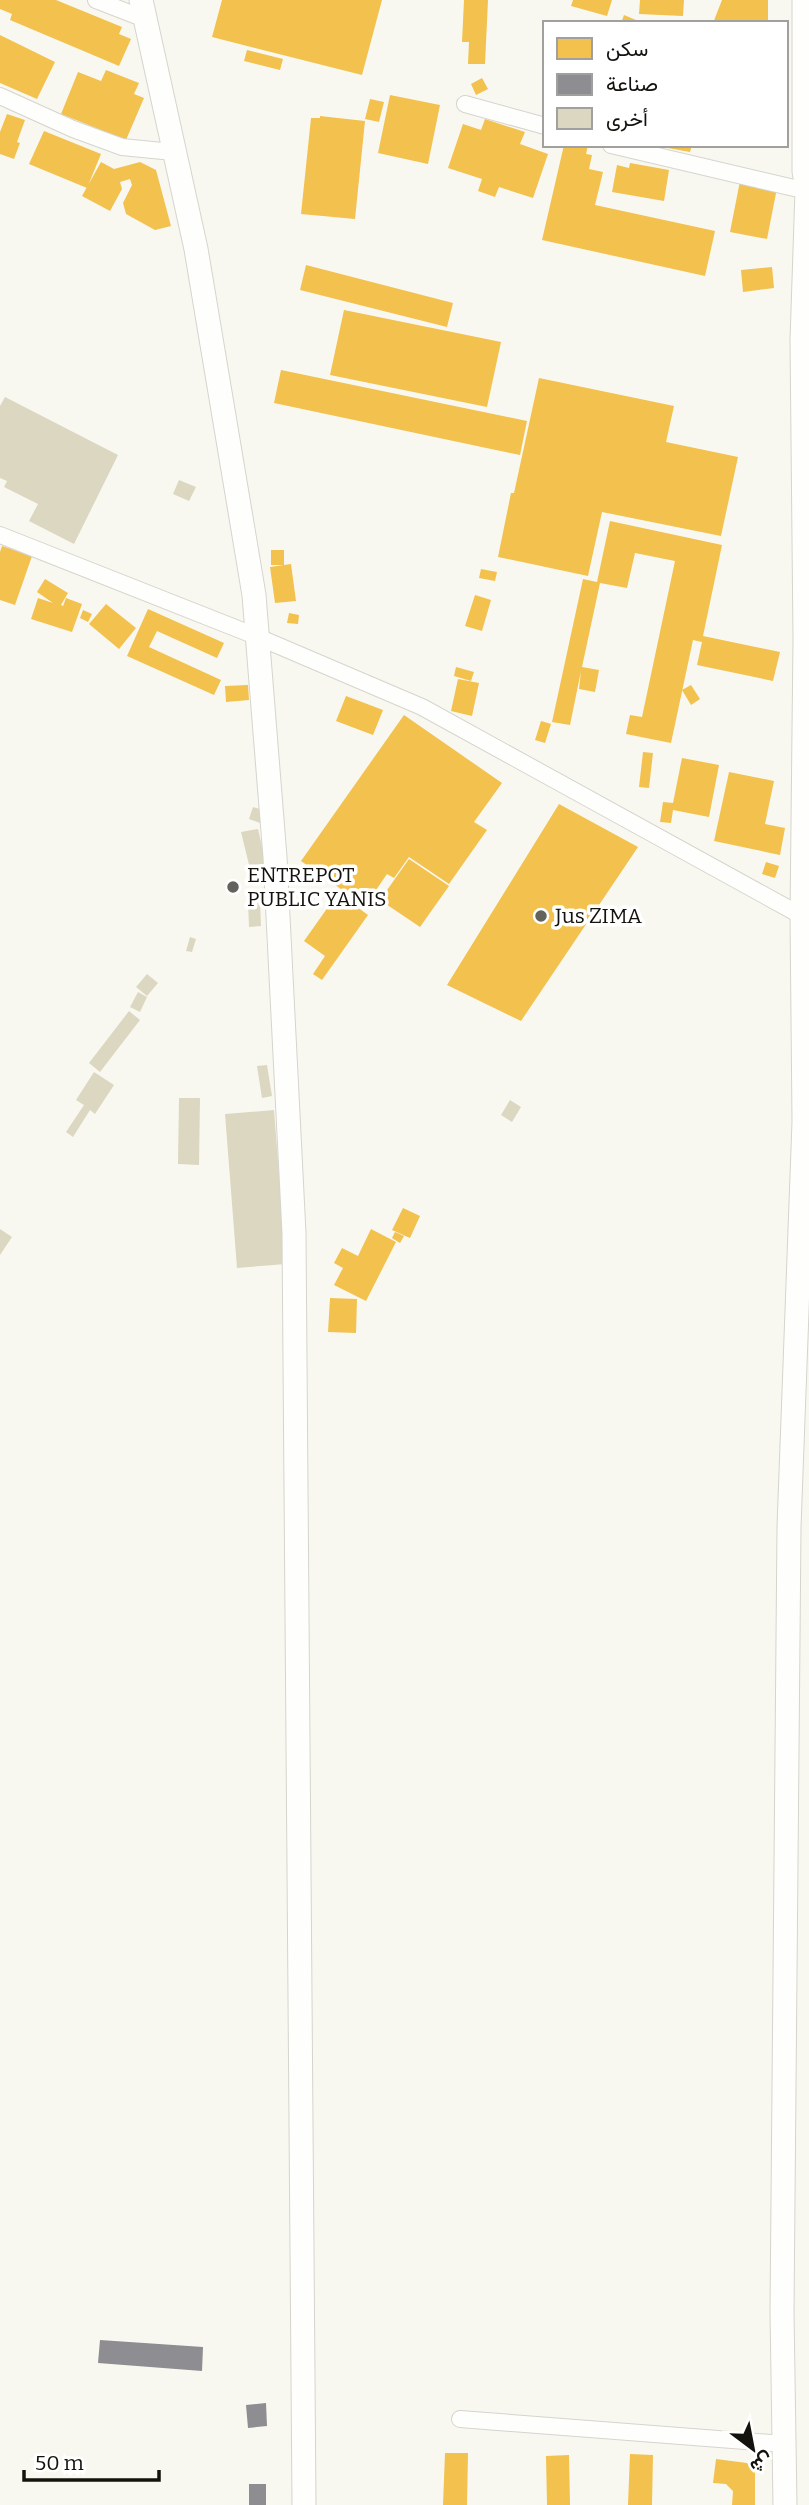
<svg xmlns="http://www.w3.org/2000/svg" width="809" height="2505" font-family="Bitter,Vazirmatn,serif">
<rect width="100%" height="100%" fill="#f9f8f0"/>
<!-- homes -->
<path fill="#f2c14e" d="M0,0H56L122,27L119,34L131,39L119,66L10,20L12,14L0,9Z
M222,0H382L362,75L212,37Z
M464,0H488L485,64H468L469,42H462Z
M573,0H612L607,16L571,6Z
M640,0H684L683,16L639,14Z
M722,0H768V23H713Z
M624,15L636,20L634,23H621Z
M0,35L55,62L37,99L0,83Z
M247,50L283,59L280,70L244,61Z
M106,70L139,83L134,94L144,98L126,140L61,114L78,72L101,81Z
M482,78L488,89L476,95L471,84Z
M390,95L440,105L428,164L378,153Z
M370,99L384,102L379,122L365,119Z
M7,114L25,120L17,142L20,143L14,159L0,154V132Z
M320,116L365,121L355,219L301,214L311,118H320Z
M485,119L525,132L520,144L548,154L533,198L499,187L495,197L478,191L482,179L448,168L463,124L481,130Z
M44,131L101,154L87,188L29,164Z
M564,145H588L586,154L592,155L589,169L603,172L595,205L715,231L705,276L542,240Z
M668,145H692L690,152L668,148Z
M101,162L114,169L140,162L156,170L171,226L155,230L126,214L123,203L132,185L130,179L120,182L122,189L110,211L82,196Z
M630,163L669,170L664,201L612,192L617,165L629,168Z
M740,181L777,188L767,239L730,232Z
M306,265L453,303L447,327L300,290Z
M772,267L774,288L743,292L741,270Z
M344,310L501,342L487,407L330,375Z
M281,370L527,421L520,455L274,403Z
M539,378L674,406L666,442L738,457L721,536L602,512L588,576L498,557L511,493H514Z
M610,521L722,545L703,636L780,652L773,681L697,665L702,642L693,640L671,743L626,734L630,715L642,717L675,561L635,553L627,588L600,583L582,667L599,670L595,692L579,689L581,671L570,725L552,722L583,579L597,582Z
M2,546L32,556L15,605L0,600V552Z
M271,550H284V565H271Z
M291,564L296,601L275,603L270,567Z
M481,569L497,572L495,581L479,578Z
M45,579L68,593L61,605L63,606L66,598L82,604L72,632L31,619L38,598L53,603L37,592Z
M475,595L491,600L482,631L465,626Z
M106,604L136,628L119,649L89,624Z
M148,609L224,643L217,658L157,631L149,647L221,680L214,695L127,656Z
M83,610L92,614L88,622L80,618Z
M289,613L299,615L298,624L287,623Z
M456,667L474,672L471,681L454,676Z
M458,679L479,683L472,716L451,711Z
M248,685L249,700L226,702L225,686Z
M691,685L700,699L691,705L682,690Z
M346,696L383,710L373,735L336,721Z
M404,715L502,783L474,822L487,830L449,884L409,857L394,878L387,874L365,906L301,861Z
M541,721L551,724L545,743L535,740Z
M643,752L653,753L649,788L639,787Z
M682,758L719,765L709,817L673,810L671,823L660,822L663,802L673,803Z
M729,772L774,781L765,824L785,828L780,855L714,841Z
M559,804L638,847L521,1021L447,985Z
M409,859L449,886L420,927L380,900Z
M766,862L779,866L775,878L762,874Z
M338,893L368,915L322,980L313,974L325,956L304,941Z
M403,1208L420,1216L410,1238L392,1230Z
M371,1229L396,1242L366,1301L334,1285L343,1268L334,1263L342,1248L358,1256Z
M395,1232L404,1236L400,1243L392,1238Z
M330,1298L357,1299L356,1333L328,1332Z
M445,2453H468L467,2505H443Z
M630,2454L653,2455L652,2505H628Z
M569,2455L570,2505H547L546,2456Z
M716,2459L747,2463L755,2473V2505H732L733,2491L726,2484L713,2483Z"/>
<!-- industry -->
<path fill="#8d8d92" d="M100,2340L203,2347L202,2371L98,2363Z
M266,2403L267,2426L248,2428L246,2405Z
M249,2484H266V2505H249Z"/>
<!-- building -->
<path fill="#dbd7c0" d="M5,397L118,455L74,544L29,521L38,504L4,487L7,481L0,478V406Z
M179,480L196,487L189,501L173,494Z
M253,807L263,810L260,823L249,819Z
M258,829L268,873L252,877L241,832Z
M248,901H260L261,926L249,927Z
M190,937L196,939L192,952L186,951Z
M147,974L158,983L147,996L136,987Z
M138,992L147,997L140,1012L130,1007Z
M129,1011L140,1020L100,1072L89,1063Z
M267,1065L272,1096L262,1098L257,1066Z
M94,1072L114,1085L95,1114L90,1110L73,1137L66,1132L84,1105L76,1100Z
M179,1098H200L199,1165L178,1164Z
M510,1100L521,1107L512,1122L501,1115Z
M274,1110L286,1264L237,1268L225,1114Z
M0,1229L12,1237L0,1255Z"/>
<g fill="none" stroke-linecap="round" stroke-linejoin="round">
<!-- minor casing -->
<g stroke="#d5d4cd" stroke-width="18">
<path id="minor" d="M96,0L145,19
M0,96L73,129L122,147L173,152
M465,104L545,126
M611,145L807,191
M0,535L258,637L422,707L802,916
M460,2419L784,2444"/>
</g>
<!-- secondary casing -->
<g stroke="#d5d4cd" stroke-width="25">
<path id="secondary" d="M141,0L196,249L254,595L275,857L294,1233L304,2505
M785,2505L782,2312L789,1527L804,1122L802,916L805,639L802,340L807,191L804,171V0"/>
</g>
<!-- minor -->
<use href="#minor" stroke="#fefefd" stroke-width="16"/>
<!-- secondary -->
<use href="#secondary" stroke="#fefefd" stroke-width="23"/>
</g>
<!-- markers -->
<g fill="#64625c" stroke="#fff" stroke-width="2.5">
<circle cx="233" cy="887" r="7"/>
<circle cx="541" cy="916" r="7"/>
</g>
<g text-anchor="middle" stroke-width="7" stroke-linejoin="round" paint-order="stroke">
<!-- poi labels -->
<g font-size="21" fill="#13120d" stroke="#fff" text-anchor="start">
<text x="247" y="882">ENTREPOT<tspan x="247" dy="24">PUBLIC YANIS</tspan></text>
<text x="555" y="923">Jus ZIMA</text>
</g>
</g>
<!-- legend -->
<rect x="543" y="21" width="245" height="126" fill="#ffffff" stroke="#a1a09e" stroke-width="2"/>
<rect x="557" y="38" width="35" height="21" fill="#f2c14e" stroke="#a1a09e" stroke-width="2"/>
<text x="606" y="56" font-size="21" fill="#13120d">سكن</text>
<rect x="557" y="74" width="35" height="21" fill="#8d8d92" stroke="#a1a09e" stroke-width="2"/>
<text x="606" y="91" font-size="21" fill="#13120d">صناعة</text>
<rect x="557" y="108" width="35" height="21" fill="#dbd7c0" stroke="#a1a09e" stroke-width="2"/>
<text x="606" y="126" font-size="21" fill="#13120d">أخرى</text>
<!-- north arrow -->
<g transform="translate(753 2449) rotate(148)" stroke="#ffffff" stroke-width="5" paint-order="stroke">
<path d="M0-5L12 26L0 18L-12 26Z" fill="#13120d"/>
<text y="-10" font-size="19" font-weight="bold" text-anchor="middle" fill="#13120d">ش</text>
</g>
<!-- scale -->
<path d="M24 2470v10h135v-10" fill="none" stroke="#13120d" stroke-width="3.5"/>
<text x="35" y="2470" font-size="21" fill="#13120d" stroke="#ffffff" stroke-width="5" paint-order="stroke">50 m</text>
</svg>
